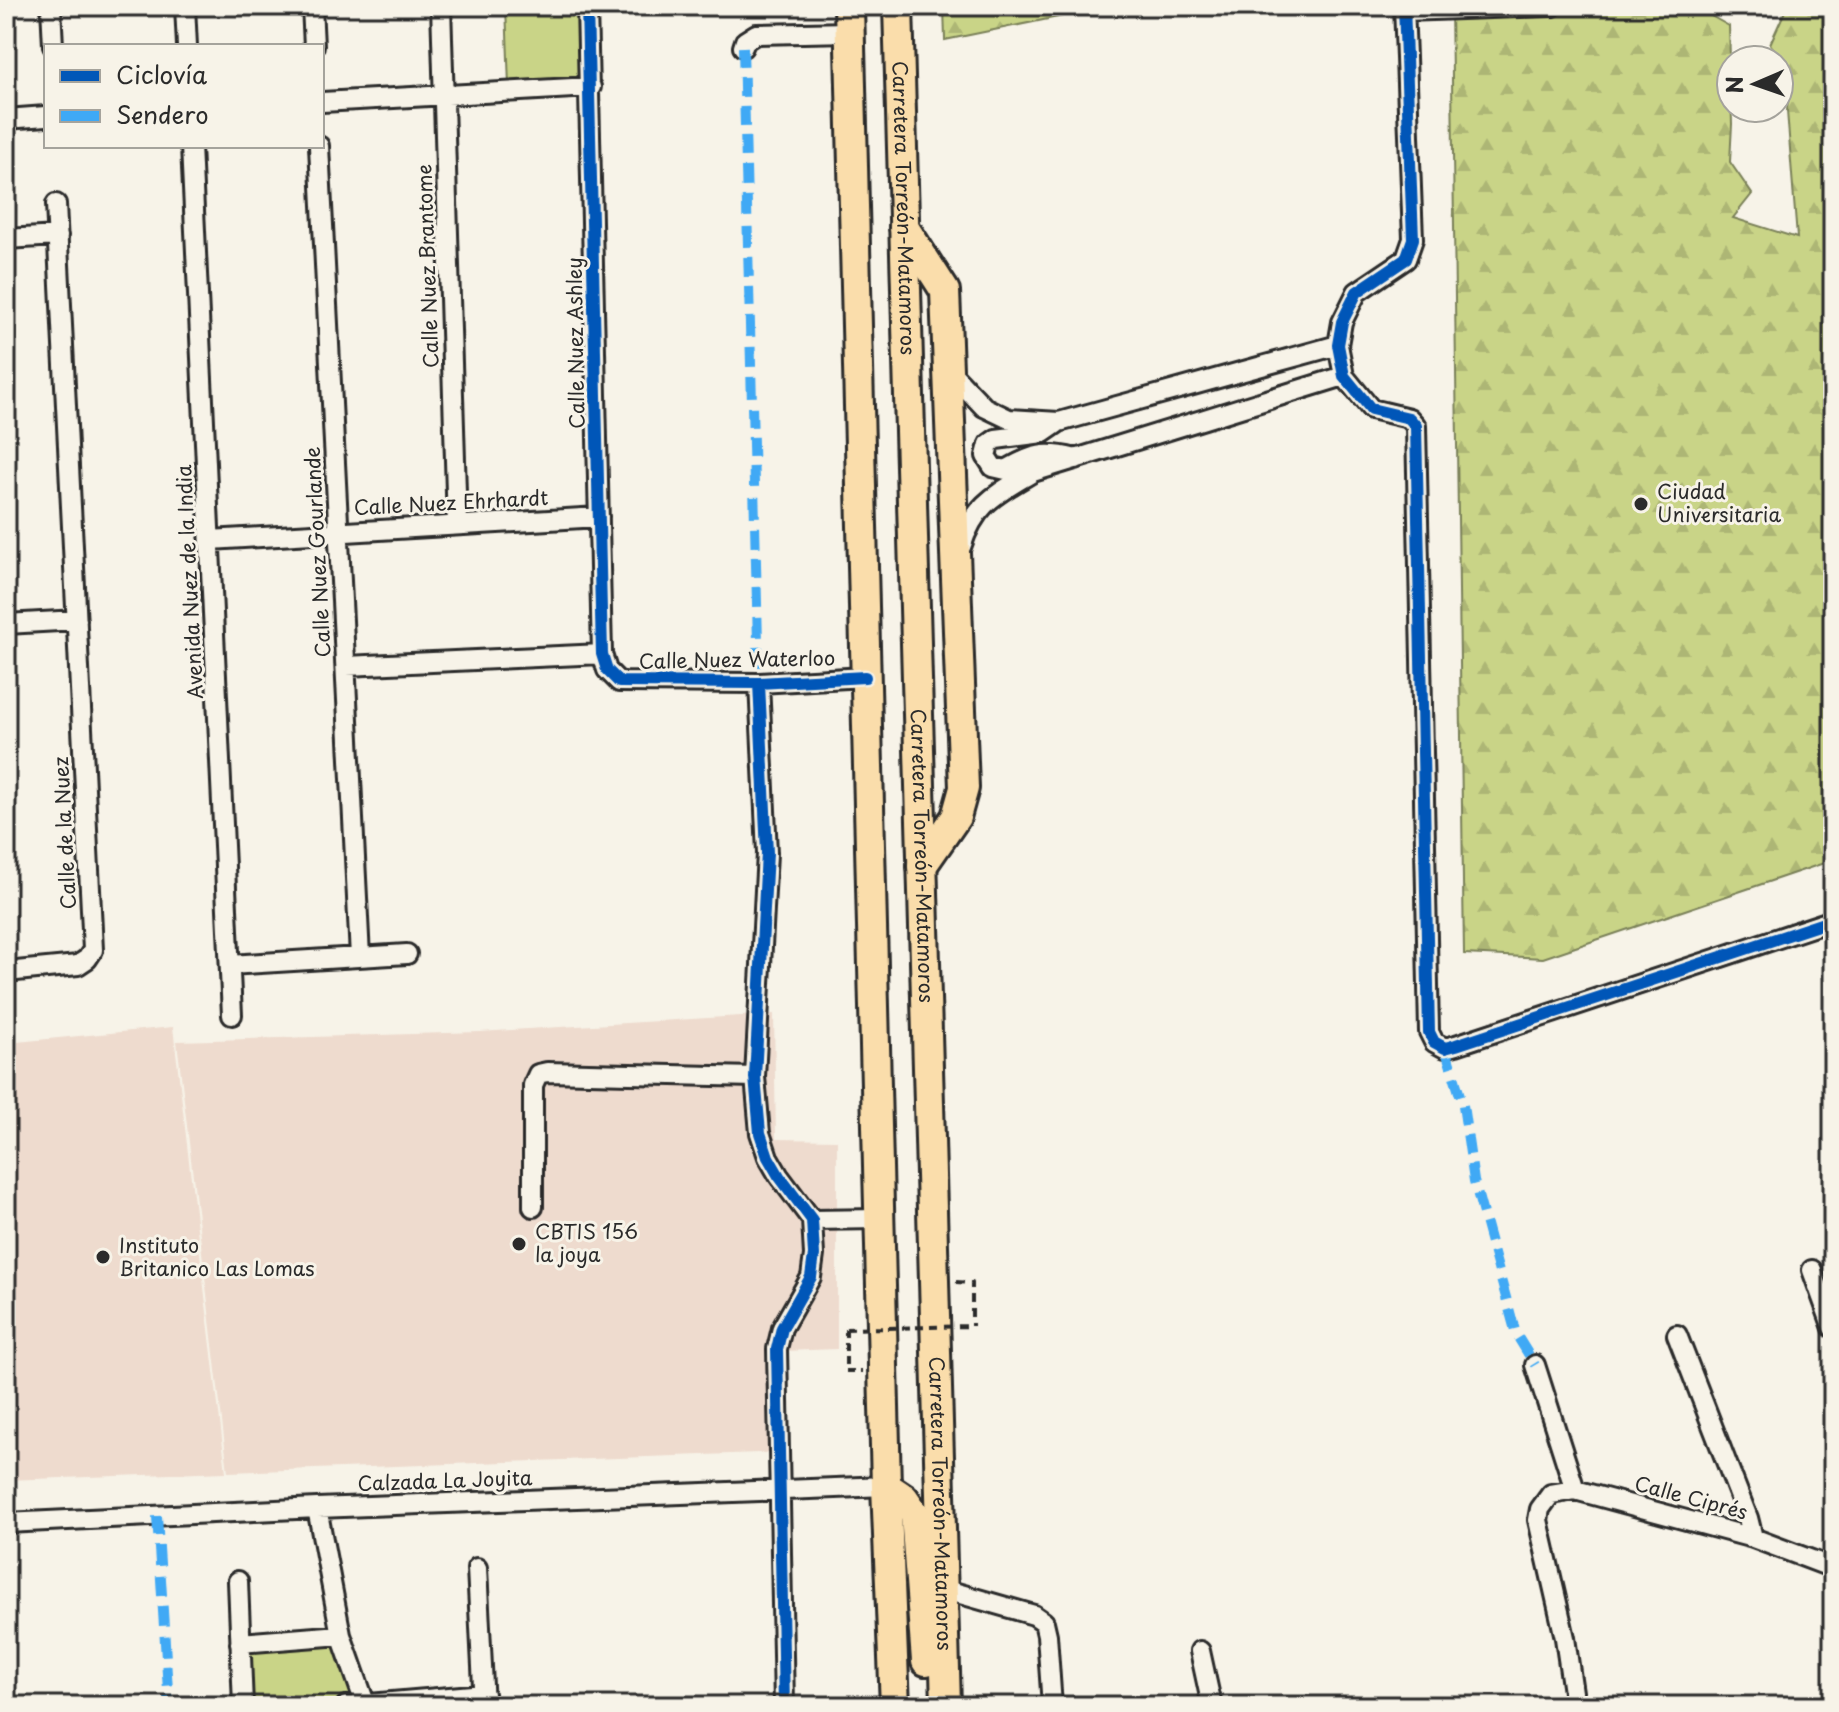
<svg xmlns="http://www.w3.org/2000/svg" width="1839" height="1712" font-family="'Playpen Sans',sans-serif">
<defs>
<pattern id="forest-firs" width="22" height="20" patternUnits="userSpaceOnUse" patternTransform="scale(2)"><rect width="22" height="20" fill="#c9d487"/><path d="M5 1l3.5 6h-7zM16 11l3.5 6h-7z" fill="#adb675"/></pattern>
</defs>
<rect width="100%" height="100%" fill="#f7f3e8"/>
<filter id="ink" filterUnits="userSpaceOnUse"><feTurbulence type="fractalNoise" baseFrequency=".0125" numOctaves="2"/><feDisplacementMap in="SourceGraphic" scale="16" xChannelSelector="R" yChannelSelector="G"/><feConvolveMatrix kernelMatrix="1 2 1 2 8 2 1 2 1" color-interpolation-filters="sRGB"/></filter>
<g filter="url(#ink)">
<!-- built -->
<path fill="#eedbce" d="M774,1014L776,1139L837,1140V1349L784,1351L785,1452L228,1472L177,1041L480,1032Z
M173,1027L226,1472L6,1480V1043Z"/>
<!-- forest -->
<path fill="url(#forest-firs)" stroke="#7a8059" stroke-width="2" d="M944,6H1112L945,40Z
M1451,6H1693L1729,26L1732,124L1730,162L1752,194L1733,218L1797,238L1787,111L1790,71L1770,44L1785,11L1833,9V860L1543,958L1464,954Z"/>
<!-- green -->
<path fill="#c9d487" stroke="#7a8059" stroke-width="2" d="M506,6H579L583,82L509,86Z
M338,1638L359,1702L317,1706H247L243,1647Z"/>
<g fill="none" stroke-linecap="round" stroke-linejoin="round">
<!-- minor casing -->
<g stroke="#2b2b2b" stroke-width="24">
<path id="minor" d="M51,6L53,46
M185,6L187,46
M312,6L314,46
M441,6L457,525
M587,6L602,654L607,670L619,682L759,683L865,677
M1404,6L1413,239L1406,259L1357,292L1342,322L1338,345L1344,376L1371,409L1409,418L1416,426L1429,1032L1434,1042L1445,1048L1456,1045L1833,920
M1404,11L1553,6
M743,47L745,41L756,34L850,32
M322,102L591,87
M6,119L46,116
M191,146L232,1015
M319,146L360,957
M6,239L58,236
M948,369L984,407L1009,419L1059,422L1338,345
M1059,422L1043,433L996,439L989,444L986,456L993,467L1006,470C1033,454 1045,451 1076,459
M210,540L599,517
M961,547C975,503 995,495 1033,472L1344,376
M6,624L77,620
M346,666L602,654
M759,683L767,853L755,1077L760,1133L768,1157L779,1176L812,1220L814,1255L811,1277L782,1328L777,1349L784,1706
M230,965L407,954
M6,972L78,965L87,959L93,950L56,204
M533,1207V1085L538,1074L547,1072L755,1077
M812,1220L879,1219
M1812,1270L1833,1328
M1677,1335L1748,1518L1753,1538
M1535,1365L1575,1490
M317,1508L341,1635L366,1706
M6,1523L317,1508L886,1486
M477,1568L484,1706
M238,1581L243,1706
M943,1589L1034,1615L1044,1622L1047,1635L1052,1706
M240,1643L341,1635
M1200,1651L1212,1706
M346,1706L484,1694
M1575,1706L1565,1638L1538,1520L1540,1509L1551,1494L1575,1490L1753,1538L1833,1568"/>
</g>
<!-- highway casing -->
<g stroke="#2b2b2b" stroke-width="34">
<g id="highway">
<path d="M849,6L886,1486L895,1706"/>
<path id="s1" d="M898,6L946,1706"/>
<path d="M904,227L945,291L964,788L956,817L922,866"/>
<path d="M886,1486L904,1498L915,1514L926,1661"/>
</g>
</g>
<!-- path -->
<path stroke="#2b2b2b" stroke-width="4" stroke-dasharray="8 6" stroke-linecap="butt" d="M956,1282L972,1283V1326
M846,1329V1371H862"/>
<!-- minor -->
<use href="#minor" stroke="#f7f3e8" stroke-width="18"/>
<!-- highway -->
<use href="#highway" stroke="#faddab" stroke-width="28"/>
<!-- path-bridge -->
<path stroke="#2b2b2b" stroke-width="4" stroke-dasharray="8 6" stroke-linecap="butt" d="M846,1329L972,1326"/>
<!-- quiet -->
<path stroke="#3fa9f5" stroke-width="10" stroke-dasharray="20 10" stroke-linecap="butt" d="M743,47L759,683
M1445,1048L1463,1105L1474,1181L1516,1334L1535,1365
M157,1516L169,1706"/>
<!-- cycleway casing -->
<g stroke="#f7f3e8" stroke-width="17">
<path id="cycleway" d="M587,6L602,654L607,670L619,682L759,683L865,677
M1404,6L1413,239L1406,259L1357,292L1342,322L1338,345L1344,376L1371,409L1409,418L1416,426L1429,1032L1434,1042L1445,1048L1456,1045L1833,920
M759,683L767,853L755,1077L760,1133L768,1157L779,1176L812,1220L814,1255L811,1277L782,1328L777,1349L784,1706"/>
</g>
<!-- cycleway -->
<use href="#cycleway" stroke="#0057b8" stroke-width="12"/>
</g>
</g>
<!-- markers -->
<g fill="#2b2b2b" stroke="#f7f3e8" stroke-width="3">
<circle cx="1641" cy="504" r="8"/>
<circle cx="519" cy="1244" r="8"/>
<circle cx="103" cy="1257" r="8"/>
</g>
<g text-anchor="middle" stroke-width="6" stroke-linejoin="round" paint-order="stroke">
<!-- street labels -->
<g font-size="20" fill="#2b2b2b" stroke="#f7f3e8">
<text dy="7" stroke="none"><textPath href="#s1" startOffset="202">Carretera Torreón-Matamoros</textPath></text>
<text transform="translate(428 266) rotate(-92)" y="7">Calle Nuez Brantome</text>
<text transform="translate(576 343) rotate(-91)" y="7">Calle Nuez Ashley</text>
<text transform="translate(451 503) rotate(-3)" y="7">Calle Nuez Ehrhardt</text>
<text transform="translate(318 552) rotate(-93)" y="7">Calle Nuez Gourlande</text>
<text transform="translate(190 582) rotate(-93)" y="7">Avenida Nuez de la India</text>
<text transform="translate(737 660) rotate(-1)" y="7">Calle Nuez Waterloo</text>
<text transform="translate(65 833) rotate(-93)" y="7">Calle de la Nuez</text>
<text dy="7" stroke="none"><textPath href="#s1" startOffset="850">Carretera Torreón-Matamoros</textPath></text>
<text transform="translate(445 1481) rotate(-2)" y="7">Calzada La Joyita</text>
<text transform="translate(1691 1498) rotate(15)" y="7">Calle Ciprés</text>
<text dy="7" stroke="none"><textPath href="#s1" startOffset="1498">Carretera Torreón-Matamoros</textPath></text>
</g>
<!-- poi labels -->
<g font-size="20" fill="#2b2b2b" stroke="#f7f3e8" text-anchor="start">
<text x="1657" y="499">Ciudad<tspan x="1657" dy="23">Universitaria</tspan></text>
<text x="535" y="1239">CBTIS 156<tspan x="535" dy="23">la joya</tspan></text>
<text x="119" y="1253">Instituto<tspan x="119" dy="23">Britanico Las Lomas</tspan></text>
</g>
</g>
<!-- margin -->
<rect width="1839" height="1712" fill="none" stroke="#f7f3e8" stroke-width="32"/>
<rect x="16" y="16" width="1807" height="1680" fill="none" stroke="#2b2b2b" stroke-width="3" filter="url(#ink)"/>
<!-- legend -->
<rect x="44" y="44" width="280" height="104" fill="#f7f3e8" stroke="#a5a39c" stroke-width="2"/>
<rect x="60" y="70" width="40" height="12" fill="#0057b8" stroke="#a5a39c" stroke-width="2"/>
<text x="116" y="84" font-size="24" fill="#2b2b2b">Ciclovía</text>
<rect x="60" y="110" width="40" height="12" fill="#3fa9f5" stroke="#a5a39c" stroke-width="2"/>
<text x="116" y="124" font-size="24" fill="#2b2b2b">Sendero</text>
<!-- north arrow -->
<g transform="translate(1755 84) rotate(268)"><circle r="38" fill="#f7f3e8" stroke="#a5a39c" stroke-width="2"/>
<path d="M0-6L14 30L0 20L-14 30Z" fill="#2b2b2b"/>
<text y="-12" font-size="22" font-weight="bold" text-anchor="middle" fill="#2b2b2b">N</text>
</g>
</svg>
